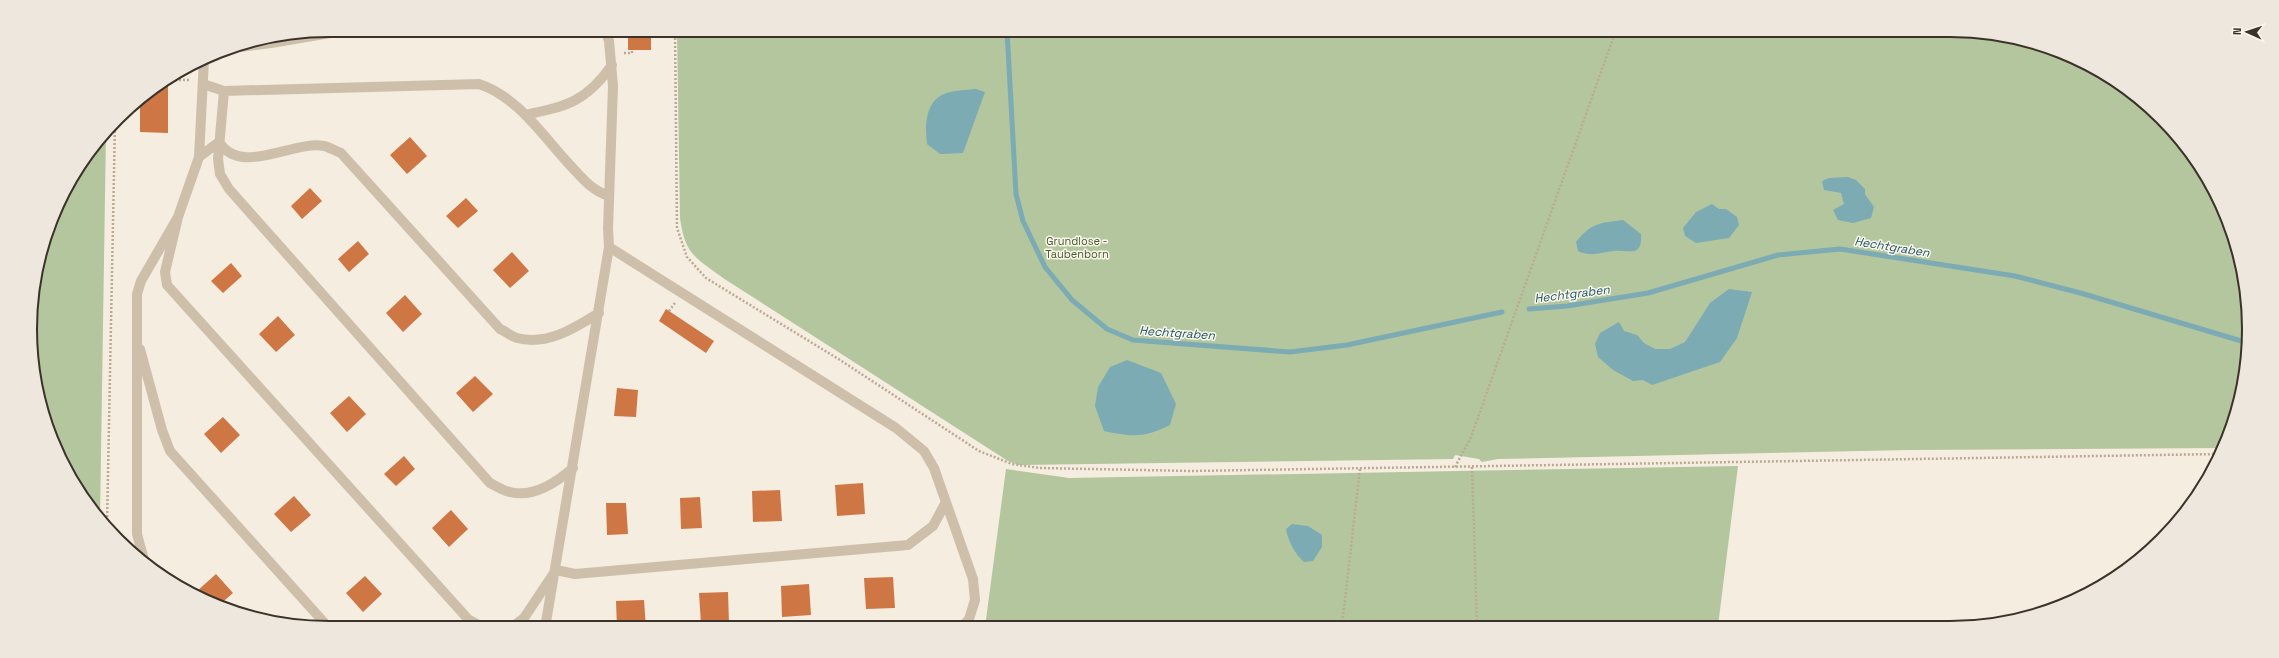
<svg xmlns="http://www.w3.org/2000/svg" width="2279" height="658" font-family="'Space Grotesk',sans-serif">
<rect width="100%" height="100%" fill="#f5ede0"/>
<!-- green -->
<path fill="#b3c69e" d="M677,30H1950L2008,36L2064,53L2116,80L2161,117L2198,163L2226,214L2243,270L2249,329L2243,387L2221,448L1909,450L1498,459L1482,462L1479,459L1455,455L1453,459L1019,465L1008,461L723,278C695,257 685,255 680,218Z
M106,132L100,519L92,511L61,461L40,407L31,309L40,251L61,197L92,147Z
M1738,466L1718,626L985,627L1006,469L1069,478Z"/>
<!-- water -->
<path fill="#7cabb4" d="M976,89L985,92L963,153L940,154L927,144C925,126 925,102 944,94C953,90 966,90 976,89Z
M1848,177L1856,180L1865,189V194L1874,207L1871,218L1853,223L1838,220L1833,210L1844,204L1841,193L1824,190L1822,181L1829,178Z
M1712,204L1719,209H1726L1737,217L1739,225L1729,238L1696,243L1685,236L1683,228L1696,212Z
M1623,220L1641,234C1643,259 1627,249 1613,251C1599,253 1591,257 1578,251L1576,242C1591,223 1600,223 1623,220Z
M1729,289L1752,292L1737,338L1720,362L1652,385L1643,380L1633,381L1613,370L1598,357L1595,344L1600,333L1619,322L1624,331L1637,335L1644,343L1655,349H1670L1685,342L1710,303Z
M1127,360L1161,373L1176,404L1170,425C1144,438 1132,437 1104,431L1095,406L1098,387L1110,367Z
M1292,524L1308,526L1322,535V547L1313,561L1304,562C1295,554 1288,541 1286,529Z"/>
<g fill="none" stroke-linecap="round" stroke-linejoin="round">
<!-- stream -->
<path stroke="#7cabb4" stroke-width="5" d="M1007,30L1016,194L1023,221L1045,267L1072,300L1107,329L1133,340L1290,352L1347,345L1502,312
M1529,309L1567,306L1648,293L1778,255L1840,249L2015,276L2084,294L2248,343"/>
</g>
<!-- building -->
<path fill="#ce7744" d="M628,30H651V50H628Z
M168,81V133L140,132V99Z
M410,137L427,156L407,174L390,155Z
M310,188L322,201L302,219L291,206Z
M466,198L478,211L458,228L446,216Z
M358,241L369,254L349,272L338,259Z
M512,252L529,271L510,288L493,270Z
M231,263L242,276L223,293L211,281Z
M405,295L422,314L403,332L386,313Z
M666,309L714,341L706,353L659,321Z
M278,316L295,335L276,352L259,334Z
M475,376L493,394L473,412L456,393Z
M617,388L638,390L636,417L614,416Z
M349,396L366,414L347,432L330,413Z
M223,417L240,435L221,453L204,434Z
M404,456L415,469L396,486L384,474Z
M863,483L865,514L837,516L835,485Z
M780,490L782,521L753,522L752,491Z
M294,496L311,515L291,532L274,514Z
M700,497L702,528L681,529L680,498Z
M606,503H626L628,534L607,535Z
M451,510L468,529L449,547L432,528Z
M216,574L233,593L218,606L202,599L196,592Z
M365,576L382,594L363,612L346,593Z
M893,577L895,608L866,609L864,578Z
M809,584L811,615L782,617L781,586Z
M728,592L729,623L701,624L699,593Z
M644,600L646,628H617L616,601Z"/>
<g fill="none" stroke-linecap="round" stroke-linejoin="round">
<!-- path -->
<path stroke="#bba994" stroke-width="2.5" stroke-dasharray="2 2" stroke-linecap="butt" d="M675,30L677,228L687,257L706,278L840,360L979,451L1012,464L1040,468L1192,471L2218,454
M624,53H632V50
M171,80H191
M669,311L675,303
M1455,467L1471,437L1616,30
M1472,467L1477,626
M107,525L115,122
M1342,626L1360,468"/>
<!-- service -->
<path stroke="#cebfaa" stroke-width="10" d="M231,48L271,43L348,30
M203,84L224,91L479,84C518,97 542,135 569,164C582,178 591,190 609,196
M224,91L218,159L220,174L229,189L490,483C496,486 503,491 510,492C533,498 557,482 573,468
M525,115C567,106 586,102 612,65
M199,157L219,142C241,177 293,140 324,146C329,147 335,151 341,153L500,329C505,331 511,336 517,338C547,346 575,328 599,313
M178,217L165,272L167,285L468,619L484,628
M609,247L896,428L924,451L934,468L973,579L975,600L969,619L962,627
M140,349L162,430L170,451L329,628
M144,560L137,534V294L141,281L178,217L199,157L204,59
M511,628L524,618L556,570L575,574L908,545L933,526L946,502
M545,628L609,247L608,229L613,86L609,41L605,30"/>
</g>
<g text-anchor="middle" stroke-width="3" stroke-linejoin="round" paint-order="stroke">
<!-- park labels -->
<g font-size="11" fill="#445c2c" stroke="#fcf7ed">
<text x="1077" y="245">Grundlose -<tspan x="1077" dy="13">Taubenborn</tspan></text>
</g>
<!-- water labels -->
<g font-size="12" font-style="italic" fill="#1c5461" stroke="#fcf7ed">
<text transform="translate(1892 247) rotate(9)" y="4">Hechtgraben</text>
<text transform="translate(1572 294) rotate(-7)" y="4">Hechtgraben</text>
<text transform="translate(1177 333) rotate(4)" y="4">Hechtgraben</text>
</g>
</g>
<!-- crop -->
<path d="M0 0H2279V658H0ZM329 37H1950A292 292 0 0 1 2242 329V329A292 292 0 0 1 1950 621H329A292 292 0 0 1 37 329V329A292 292 0 0 1 329 37Z" fill="#ede7dd" fill-rule="evenodd"/>
<path fill="none" stroke="#3c322a" stroke-width="2" d="M329 37H1950A292 292 0 0 1 2242 329V329A292 292 0 0 1 1950 621H329A292 292 0 0 1 37 329V329A292 292 0 0 1 329 37Z"/>
<!-- north arrow -->
<g transform="translate(2247 32) rotate(273)" stroke="#fcf7ed" stroke-width="3" paint-order="stroke">
<path d="M0-3L7 15L0 10L-7 15Z" fill="#3c322a"/>
<text y="-6" font-size="11" font-weight="bold" text-anchor="middle" fill="#3c322a">N</text>
</g>
</svg>
